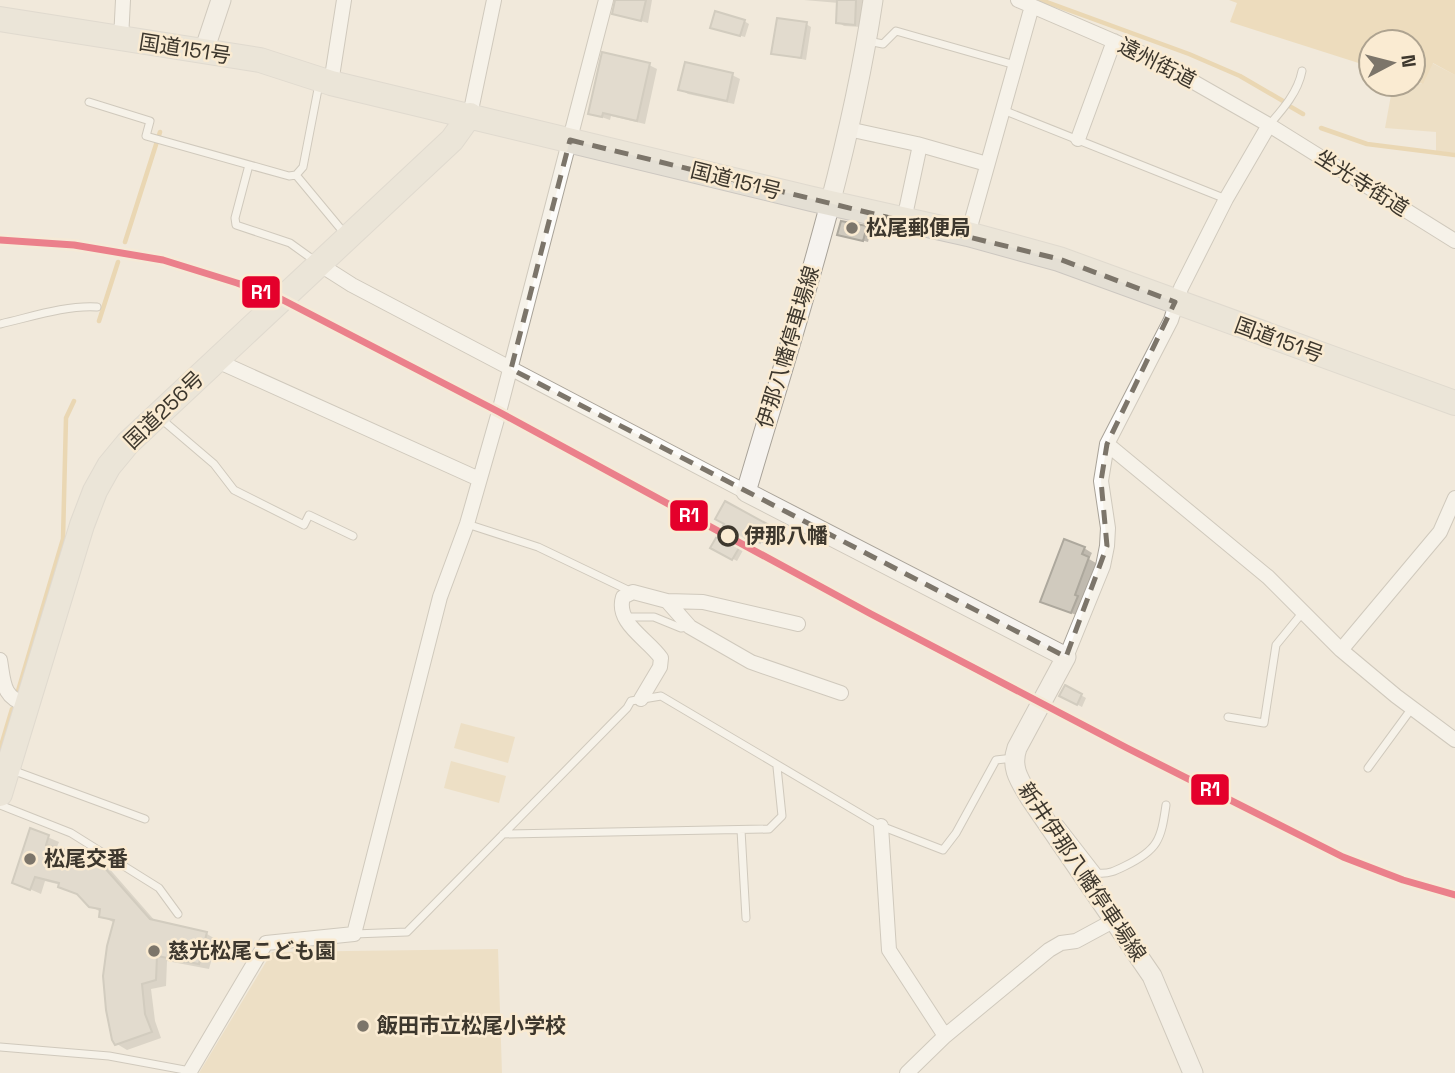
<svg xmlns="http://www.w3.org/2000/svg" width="1455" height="1073" font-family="'Space Grotesk','Noto Sans JP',sans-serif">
<rect width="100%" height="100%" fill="#f1e9db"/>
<!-- green -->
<path fill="#e9d3ac" d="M1432,63L1455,75V153L1436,151V132L1385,128L1393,84H1413V82L1422,84Z
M461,723L515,737L508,763L454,748Z
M451,761L506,776L499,803L444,788Z
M498,949L502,1073H199L272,952Z"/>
<!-- forest -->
<path fill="#e8cc99" d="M1229,0H1455V75L1433,63L1423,84L1413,81V42H1371V67L1230,22L1237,3Z"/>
<!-- shadow -->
<path fill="#0003" d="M617,0H652L648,23L614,13Z
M804,0H864L862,27L844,26L838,22L839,3Z
M744,21L749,24L745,37L717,29Z
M806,24L811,27L806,60L773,53Z
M649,65L657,69L645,124L611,116L610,120L590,113Z
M732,75L740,79L734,104L688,94L680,89Z
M866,228L871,231L868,242L839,234Z
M726,503L772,529L765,544L751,536L737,561L713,548L726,523Z
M1084,548L1092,553L1089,559L1096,563L1082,599L1079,616L1050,605Z
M1066,687L1086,698L1082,707L1061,696Z
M31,830L59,842L56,849L96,860L107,866L156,922L207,934L217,940L209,969L167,961L166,986L151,989L155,1021L161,1038L127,1050L117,1044L115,923L101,916V912L90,906L81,896L61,885L45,881L41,894L14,882Z"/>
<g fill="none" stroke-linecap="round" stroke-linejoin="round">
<!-- stream -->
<path stroke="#e2c084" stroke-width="4.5" d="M1041,0L1189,54L1240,76L1283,101
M1291,107L1303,114
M1321,128L1367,144L1455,155
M125,242L160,132
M99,321L118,262
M18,691L63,539L66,418L74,401
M0,749L12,709"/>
</g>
<!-- building -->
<path fill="#d0cabe" stroke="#ada89d" stroke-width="2" d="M615,0H646L641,21L612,14Z
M837,0H856L855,25L836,23Z
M715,11L745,20L740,36L710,28Z
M777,18L807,22L801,58L771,54Z
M602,52L650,63L637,121L603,113L602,117L588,114Z
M685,62L733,73L727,101L678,90Z
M841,221L867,226L863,241L837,235Z
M725,501L769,525L760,543L746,536L732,560L710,548L724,524L715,519Z
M1064,539L1085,547L1082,554L1089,557L1075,595L1078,596L1071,613L1040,602Z
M1065,685L1082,694L1077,705L1059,696Z
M30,828L49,835L46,845L96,858L150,919L207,932L199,964L157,956L156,980L142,984L145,1014L152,1032L115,1045L112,1040L106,1010L103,976L107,946L114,920L99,917L100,909L89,907L77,894L58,887L59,883L35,877L30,890L12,883Z"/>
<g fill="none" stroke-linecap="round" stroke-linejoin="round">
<!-- lane casing -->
<g stroke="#a8a298" stroke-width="9">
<path id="lane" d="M868,41L883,44L896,31L1015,65
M89,102L150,121L146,136L289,176L296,175L303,167L319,84
M1003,110L1226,199
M1269,125C1283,109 1298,92 1302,71
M249,165L235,218L236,225L290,243L315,261
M296,175L345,234
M0,324C31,317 66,305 97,307
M160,418L214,464L234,490L304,525L309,515L353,536
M467,524L538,547L632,592
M627,617H654L681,628L689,627
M1228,717L1264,723L1276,645L1303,612
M1368,768L1412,708
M12,770L145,819
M0,805L71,833L159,888L178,914
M1051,823L1060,824L1098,873C1109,874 1115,871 1125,866C1158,850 1161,840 1166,805
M741,830L746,918
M503,834L769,829L782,816L777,767
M354,934L407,932L627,708L631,701L661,696L881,826L943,850L956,833L996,760L1013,758
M0,1047L109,1056L190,1071"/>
</g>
<!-- street casing -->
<g stroke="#a8a298" stroke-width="16">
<path id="street" d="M1018,0L1148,56L1269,125L1455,241
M121,39L123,0
M331,83L344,0
M470,115L494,0
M848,129L917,144L987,164
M1078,139L1114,41
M904,220L920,145
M968,234L1032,6
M319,264L352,285L746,492
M215,360L479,479
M1107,444L1268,577L1341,650L1396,696L1455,740
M667,601L690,627L751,662L841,693
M1341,650L1440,532L1455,498
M1066,657L1103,566L1107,546L1108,528L1101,481L1107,444L1171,320L1181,288L1226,199L1269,125
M0,660C4,683 2,697 27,705
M641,699L660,667L661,658C648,639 615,623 623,597L633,592L667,601L703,602L798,624
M881,826L889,950L945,1036
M189,1073L266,943L354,934L440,597L467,524L499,412L606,0
M907,1073L945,1036L1049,950L1061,943L1076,941L1113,921"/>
</g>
<!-- secondary casing -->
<g stroke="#a8a298" stroke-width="21">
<path id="secondary" d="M873,0C848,168 794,329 746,492L1066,657L1017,748C1010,768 1020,781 1030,798L1152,976L1193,1073
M204,51L221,0"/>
</g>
<!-- highway casing -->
<g stroke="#ccc7c0" stroke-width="26">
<path id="highway" d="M0,19L260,60L331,83L812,199L968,234L1059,259L1455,403
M0,794L82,525L95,491L109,466L128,443L452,140L470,115"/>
</g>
<!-- lane -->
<use href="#lane" stroke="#fdfcfa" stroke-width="7"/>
<!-- street -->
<use href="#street" stroke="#fdfcfa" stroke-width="14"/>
<!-- secondary -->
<use href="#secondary" stroke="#f6f3ef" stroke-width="19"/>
<!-- highway -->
<use href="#highway" stroke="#e4dfd4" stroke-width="24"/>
<!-- rail-1 casing -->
<g stroke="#faebd2" stroke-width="12">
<path id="rail-1" d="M0,240L74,245L163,260L237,283L281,299L499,412L871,614L1127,748L1343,857L1403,880L1455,895"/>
</g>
<!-- rail-1 -->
<use href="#rail-1" stroke="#e4002b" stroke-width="7"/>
</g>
<!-- marked area -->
<path d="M0 0H1455V1073H0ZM570,140L1059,259L1175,302L1107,444L1101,481L1107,546L1066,657L511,369Z" fill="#f1e9db" fill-opacity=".55" fill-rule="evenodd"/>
<path fill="none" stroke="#7c756a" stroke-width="5" stroke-dasharray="14 9" stroke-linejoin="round" d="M570,140L1059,259L1175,302L1107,444L1101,481L1107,546L1066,657L511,369Z"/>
<!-- markers -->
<g fill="#7c756a" stroke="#faebd2" stroke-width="2.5">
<circle cx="852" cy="228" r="7"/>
<circle cx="30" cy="859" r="7"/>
<circle cx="154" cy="951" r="7"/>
<circle cx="363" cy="1026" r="7"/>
</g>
<circle fill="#faebd2" stroke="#3d372d" stroke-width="3.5" cx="728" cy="536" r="9"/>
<g text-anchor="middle" stroke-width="5" stroke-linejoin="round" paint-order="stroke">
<!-- street labels -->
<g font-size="21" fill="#3d372d" stroke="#faebd2">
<text transform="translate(185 49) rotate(9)" y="7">国道151号</text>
<text transform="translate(1157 63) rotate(27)" y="7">遠州街道</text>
<text transform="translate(736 181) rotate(14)" y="7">国道151号</text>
<text transform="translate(1362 183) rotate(32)" y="7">坐光寺街道</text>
<text transform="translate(1279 340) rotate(20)" y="7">国道151号</text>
<text transform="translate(788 347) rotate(-73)" y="7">伊那八幡停車場線</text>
<text transform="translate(164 410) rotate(-44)" y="7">国道256号</text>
<text transform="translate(1082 872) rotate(56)" y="7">新井伊那八幡停車場線</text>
</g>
<!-- poi labels -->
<g font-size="21" font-weight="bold" fill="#3d372d" stroke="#faebd2" text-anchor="start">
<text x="866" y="235">松尾郵便局</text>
<text x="44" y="866">松尾交番</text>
<text x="168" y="958">慈光松尾こども園</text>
<text x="377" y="1033">飯田市立松尾小学校</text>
</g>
<!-- stop labels -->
<g font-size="21" font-weight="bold" fill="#3d372d" stroke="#faebd2" text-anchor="start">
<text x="744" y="543">伊那八幡</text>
</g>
</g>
<g stroke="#faebd2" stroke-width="2.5">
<rect x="241" y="275" width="40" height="34" rx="7" fill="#e4002b"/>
<rect x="669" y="499" width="40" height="33" rx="7" fill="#e4002b"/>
<rect x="1190" y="773" width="40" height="33" rx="7" fill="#e4002b"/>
</g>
<g font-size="19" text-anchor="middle" font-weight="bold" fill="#fff">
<text x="261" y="299">R1</text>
<text x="689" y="522">R1</text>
<text x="1210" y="796">R1</text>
</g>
<!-- north arrow -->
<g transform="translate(1392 63) rotate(83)"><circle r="33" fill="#faebd2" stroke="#aea390" stroke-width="2"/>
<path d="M0-5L12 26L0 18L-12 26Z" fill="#7c756a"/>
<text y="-10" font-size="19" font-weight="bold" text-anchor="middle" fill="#3d372d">N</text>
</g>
</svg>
